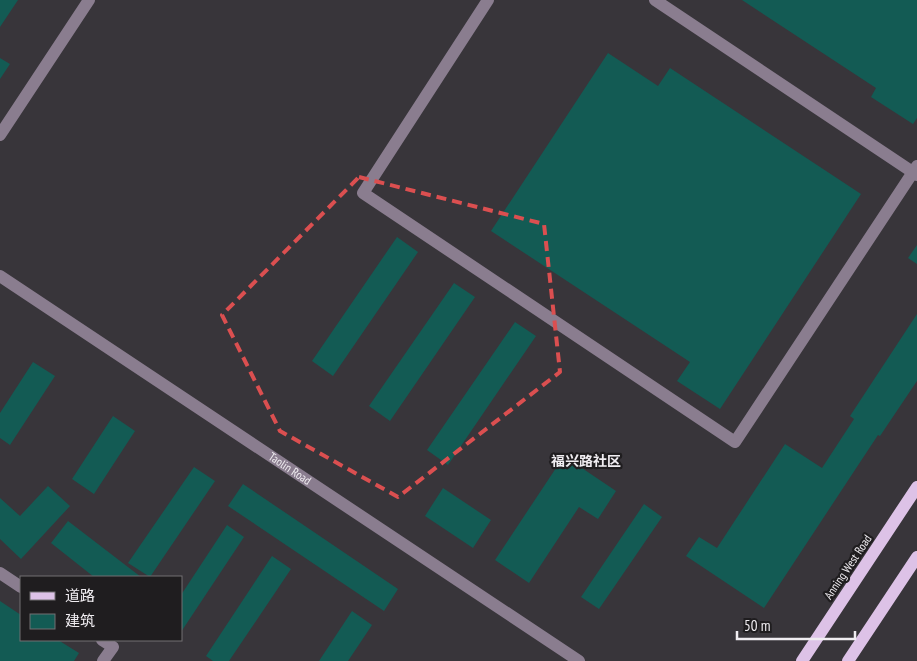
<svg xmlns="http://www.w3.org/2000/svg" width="917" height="661" font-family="'PT Sans Narrow','Noto Sans SC',sans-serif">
<rect width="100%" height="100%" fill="#38353a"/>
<!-- building -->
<path fill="#135b54" d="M0,0H18L0,27Z
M742,0H917V118L913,124L871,97L876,88Z
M608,53L658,86L670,68L861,194L720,409L677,381L690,362L491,231Z
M0,58L10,64L0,79Z
M397,237L418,252L333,376L312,361Z
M917,245V264L908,258Z
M454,283L475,297L390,421L369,406Z
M917,314V381L880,436L878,435L764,608L686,556L699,537L717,548L785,444L822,468L854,419L850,416Z
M515,322L536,336L448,465L427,450Z
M33,362L55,376L10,445L0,438V413Z
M113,416L135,431L94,494L72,479Z
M564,456L616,491L598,519L579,507L529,583L495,560Z
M194,467L215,481L150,577L128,563Z
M243,484L398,589L384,611L228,506Z
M48,486L70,506L21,559L0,539V498L20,516Z
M443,488L491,520L473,548L425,516Z
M644,504L662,517L599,609L581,597Z
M68,521L141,577H94L51,543Z
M227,525L244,537L181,632V595Z
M272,556L291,569L229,661H213L206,656Z
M0,601L21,615V640H58L79,653L74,661H0Z
M352,611L372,625L348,661H319Z"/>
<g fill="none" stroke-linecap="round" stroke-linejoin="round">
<!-- minor -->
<g stroke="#8a7d8f" stroke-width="12">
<path d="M488,0L363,193L735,442L917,166"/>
<path d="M655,0L917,175"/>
<path d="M0,135L89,0"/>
<path id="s1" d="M0,276L579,661"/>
<path d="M0,573L21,587"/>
<path d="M102,640L113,647L103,661"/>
</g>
<!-- major -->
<path stroke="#ddc2e7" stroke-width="12" d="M802,661L917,487
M848,661L917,557"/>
</g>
<!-- marked area -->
<path fill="none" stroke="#db4f50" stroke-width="4" stroke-dasharray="10 6" stroke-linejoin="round" d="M359,177L544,224L560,372L398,497L280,431L222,315Z"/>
<g text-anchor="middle" stroke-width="4.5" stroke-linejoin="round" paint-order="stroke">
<!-- street labels -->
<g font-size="12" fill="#f0edf1" stroke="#1f1d1f">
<text dy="4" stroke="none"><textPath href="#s1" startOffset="348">Taolin Road</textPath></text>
<text transform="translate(848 567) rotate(-56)" y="4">Anning West Road</text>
</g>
<!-- neighbourhood labels -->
<g font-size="14" font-weight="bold" fill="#f0edf1" stroke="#1f1d1f">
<text x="586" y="466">福兴路社区</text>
</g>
</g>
<!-- legend -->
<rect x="20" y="576" width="162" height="65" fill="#1f1d1f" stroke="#737073"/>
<rect x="30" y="592" width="25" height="8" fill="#ddc2e7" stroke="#737073"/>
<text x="65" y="601" font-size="15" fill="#f0edf1">道路</text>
<rect x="30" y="614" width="25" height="15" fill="#135b54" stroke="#737073"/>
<text x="65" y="626" font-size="15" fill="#f0edf1">建筑</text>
<!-- scale -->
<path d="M737 631v8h118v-8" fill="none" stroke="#f0edf1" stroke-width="2.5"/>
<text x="744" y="631" font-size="15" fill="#f0edf1" stroke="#1f1d1f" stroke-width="4" paint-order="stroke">50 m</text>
</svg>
